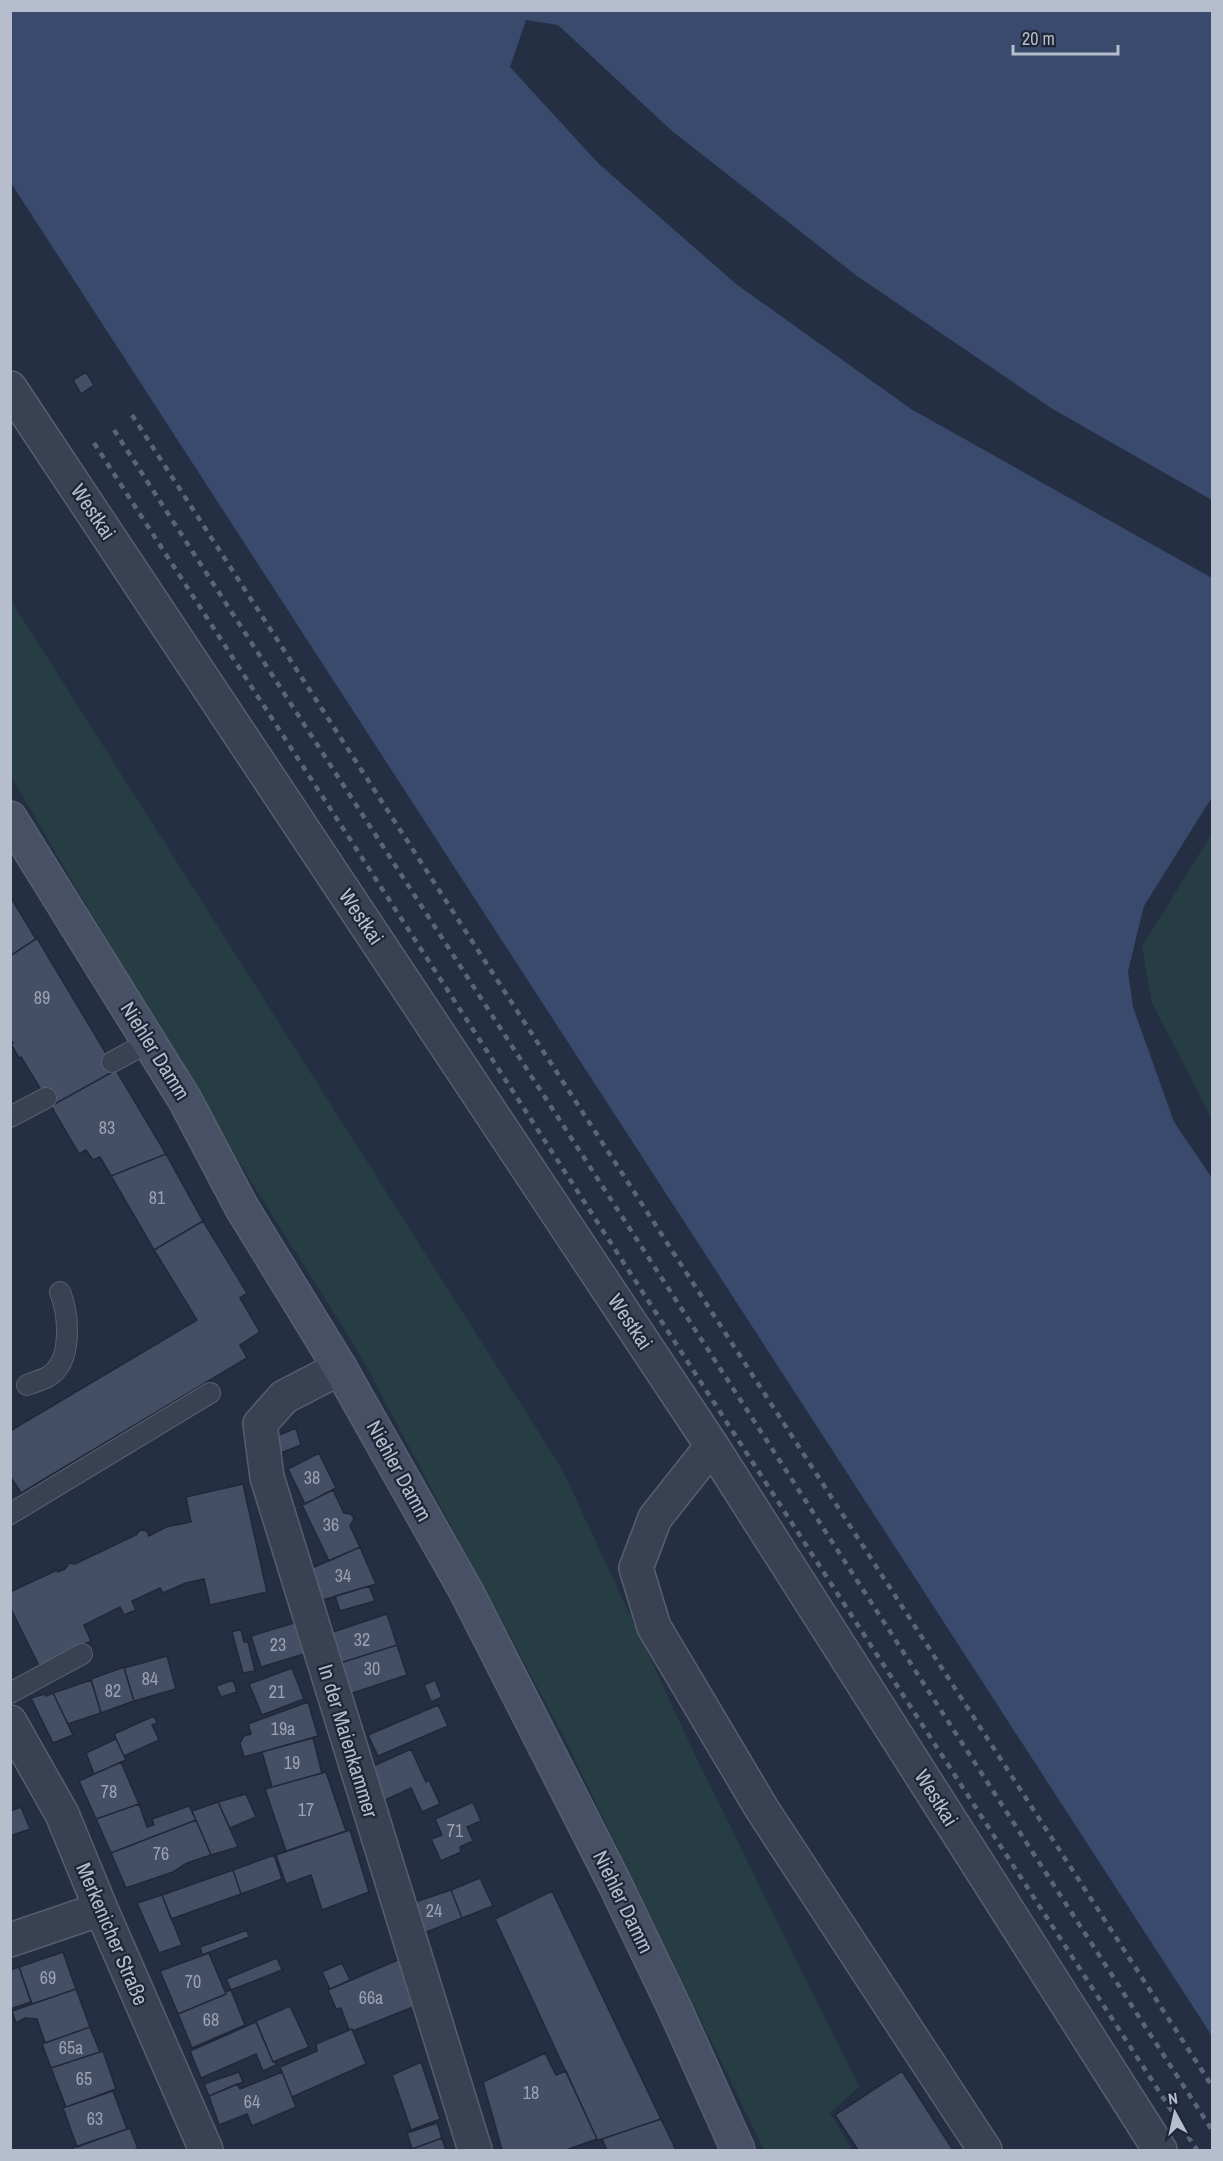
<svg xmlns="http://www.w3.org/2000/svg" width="1223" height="2161" font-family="'Archivo Narrow',sans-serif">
<rect width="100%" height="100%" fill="#252f43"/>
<!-- green -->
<path fill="#273d44" d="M10,599L562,1469L695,1755L859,2087L830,2113L852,2150H764L566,1741L358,1351L198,1097L11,776Z
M1212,833V1119L1152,1003L1142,947Z"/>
<!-- water -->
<path fill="#3a4a6c" d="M11,10L1212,11V500L1051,408L857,276L672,131L558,25L526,20L510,67L598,163L736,284L911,409L1212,578V797L1144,906L1128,971L1133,1007L1174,1122L1212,1178V2036L11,183Z"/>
<!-- building -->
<path fill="#444e65" stroke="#202839" stroke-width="1.5" d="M86,372L94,385L81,394L73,380Z
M10,896L36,939L10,956Z
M37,938L116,1070L51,1106L21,1057L19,1058L11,1044L13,1043L10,1039V956Z
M116,1070L166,1154L111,1176L100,1157L93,1160L86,1150L79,1154L51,1106Z
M166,1154L203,1221L154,1250L111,1176Z
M203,1221L247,1293L240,1298L260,1332L240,1345L247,1358L21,1493L10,1476V1431L197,1320L154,1250Z
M296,1428L301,1445L278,1454L272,1438Z
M319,1453L336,1488L305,1504L288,1469Z
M243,1484L267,1592L210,1605L204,1579L186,1583L163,1593L160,1588L132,1601L136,1610L124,1615L120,1607L84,1625L91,1641L39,1666L10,1607V1592L57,1570L58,1572L65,1569L69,1563L75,1564L136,1535L140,1530L147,1531L149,1536L166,1527L191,1522L186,1497Z
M333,1490L344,1513L351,1514L354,1518L350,1526L360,1547L329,1561L302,1505Z
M360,1547L376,1584L323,1600L312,1568Z
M369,1586L375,1601L340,1611L335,1596Z
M387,1614L397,1645L337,1664L327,1634Z
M297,1622L304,1654L261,1667L251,1636Z
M241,1629L244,1642H248L255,1671L243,1673L232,1632Z
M397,1645L407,1675L347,1695L337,1664Z
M167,1656L176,1689L134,1701L124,1668Z
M124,1667L134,1701L101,1713L91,1679Z
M292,1668L304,1699L262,1715L249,1684Z
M91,1680L101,1713L68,1724L53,1693Z
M233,1680L237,1692L221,1697L216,1686Z
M435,1680L442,1697L431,1702L424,1685Z
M53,1693L73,1735L53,1743L31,1698L45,1694L46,1696Z
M308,1702L318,1736L244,1757L240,1743L244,1736L251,1734L248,1724Z
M438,1705L448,1726L378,1756L368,1735Z
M154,1716L157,1723L152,1725L159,1740L124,1756L114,1734Z
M313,1738L322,1773L272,1787L262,1752Z
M116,1739L126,1760L94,1774L86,1753Z
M411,1749L426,1782L429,1780L440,1804L422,1812L411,1788L383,1801L369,1768Z
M121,1762L139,1804L96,1819L79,1781Z
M326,1772L346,1831L286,1851L265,1789Z
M246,1794L256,1817L230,1828L218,1802Z
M218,1802L238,1847L211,1855L192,1811Z
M473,1802L481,1821L467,1827L473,1841L460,1847L461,1852L441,1861L431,1839L442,1835L435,1819Z
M139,1804L147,1827L154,1825L152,1819L189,1806L196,1820L111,1853L96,1819Z
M21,1807L30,1829L10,1836V1811Z
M196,1820L211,1855L187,1863L173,1872L126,1888L111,1853Z
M350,1830L369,1892L322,1910L311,1875L286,1884L276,1855Z
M274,1855L282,1879L241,1894L233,1870Z
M233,1870L241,1894L171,1919L162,1895Z
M480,1878L493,1906L462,1918L451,1890Z
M451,1890L462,1918L419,1935L406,1905Z
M552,1891L661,2119L596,2141L597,2139L495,1919Z
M162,1895L182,1945L159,1953L137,1903Z
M247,1930L249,1937L202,1955L200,1947Z
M63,1952L76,1989L32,2004L19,1967Z
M209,1953L226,1994L178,2014L160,1971Z
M277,1958L282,1970L231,1990L226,1979Z
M400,1959L413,2007L353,2031L352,2029L349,2030L341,2008L336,2009L328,1990Z
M342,1963L350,1980L330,1989L322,1972Z
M19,1967L31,2002L10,2009V1970Z
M76,1989L90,2027L45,2043L37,2019L25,2018L16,2023L12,2011Z
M231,1990L245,2025L192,2048L178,2014L226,1994L225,1992Z
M290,2006L309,2047L273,2062L256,2021Z
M256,2022L273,2062L275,2061L276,2065L263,2071L256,2054L201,2078L190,2051Z
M90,2027L100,2052L51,2068L42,2044Z
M352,2029L366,2064L292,2097L280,2067L317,2051L316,2044Z
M103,2051L116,2089L66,2107L51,2068Z
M545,2053L556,2075L566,2071L597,2139L566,2150H502L483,2082Z
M421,2062L440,2119L411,2130L392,2075Z
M902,2071L953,2150H858L835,2115Z
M239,2072L243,2082L209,2096L204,2084Z
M282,2072L296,2107L252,2126L247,2114L219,2125L209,2096L237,2084L240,2089Z
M113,2091L127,2129L77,2147L63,2108Z
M661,2119L676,2150H607L602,2139Z
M437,2123L442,2138L412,2149L407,2133Z
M130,2128L138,2149L133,2150H73L72,2148Z
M442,2138L446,2150H413L412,2149Z"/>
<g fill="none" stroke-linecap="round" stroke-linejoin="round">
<!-- lane casing -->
<g stroke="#575f6f" stroke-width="22">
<path id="lane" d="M112,1062L149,1042
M10,1117L46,1098
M27,1385C34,1382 43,1380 49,1376C73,1361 69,1315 60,1292
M10,1514L210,1393
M10,1693L82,1654"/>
</g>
<!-- street casing -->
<g stroke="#575f6f" stroke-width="36">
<path id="street" d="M10,388L712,1446L655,1518L636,1568L654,1627L762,1809L985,2150
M340,1368L284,1397L260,1424L267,1477L475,2150
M712,1446L1160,2150
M10,1722L62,1814L101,1909L206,2150
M10,1940L101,1909"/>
</g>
<!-- secondary casing -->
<g stroke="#575f6f" stroke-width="36">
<path id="secondary" d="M10,818L185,1100L242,1208L340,1368L466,1591L614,1882L675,2009L738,2150"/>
</g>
<!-- lane -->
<use href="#lane" stroke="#394152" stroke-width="20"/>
<!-- street -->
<use href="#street" stroke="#394152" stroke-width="33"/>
<!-- secondary -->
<use href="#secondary" stroke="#475065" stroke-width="33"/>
<!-- rail -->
<path stroke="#5b6579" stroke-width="4.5" stroke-dasharray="6 6" stroke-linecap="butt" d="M132,415L1212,2086
M114,430L1212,2130
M94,443L1197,2150"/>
</g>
<g text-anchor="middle" stroke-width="4.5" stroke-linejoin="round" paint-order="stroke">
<!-- number labels -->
<g font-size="18" fill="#9aa1b2">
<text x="42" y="1004">89</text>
<text x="107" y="1134">83</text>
<text x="157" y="1204">81</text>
<text x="312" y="1484">38</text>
<text x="331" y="1531">36</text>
<text x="343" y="1582">34</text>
<text x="362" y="1646">32</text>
<text x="278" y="1651">23</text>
<text x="372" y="1675">30</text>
<text x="150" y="1685">84</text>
<text x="113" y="1697">82</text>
<text x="277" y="1698">21</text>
<text x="283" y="1735">19a</text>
<text x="292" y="1769">19</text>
<text x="109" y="1798">78</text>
<text x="306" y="1816">17</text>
<text x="455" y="1837">71</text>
<text x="161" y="1860">76</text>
<text x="434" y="1917">24</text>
<text x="48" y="1984">69</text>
<text x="193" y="1988">70</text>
<text x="371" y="2004">66a</text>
<text x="211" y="2026">68</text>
<text x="71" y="2054">65a</text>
<text x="84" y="2085">65</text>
<text x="531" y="2099">18</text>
<text x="252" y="2108">64</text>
<text x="95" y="2125">63</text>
</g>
<!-- street labels -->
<g font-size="21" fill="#b6bdcc" stroke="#1e2638">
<text transform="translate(93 512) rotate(56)" y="7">Westkai</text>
<text transform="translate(361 917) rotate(56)" y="7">Westkai</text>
<text transform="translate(155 1051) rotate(58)" y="7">Niehler Damm</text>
<text transform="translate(630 1322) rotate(56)" y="7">Westkai</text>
<text transform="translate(399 1471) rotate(61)" y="7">Niehler Damm</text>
<text transform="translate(348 1741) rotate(73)" y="7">In der Maienkammer</text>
<text transform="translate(936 1798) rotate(58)" y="7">Westkai</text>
<text transform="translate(623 1902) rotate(64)" y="7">Niehler Damm</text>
<text transform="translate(112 1934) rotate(67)" y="7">Merkenicher Straße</text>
</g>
</g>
<!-- border -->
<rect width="1223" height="2161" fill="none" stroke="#b6bdcc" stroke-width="24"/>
<!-- north arrow -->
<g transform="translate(1175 2113) rotate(352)" stroke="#1e2638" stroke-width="4.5" paint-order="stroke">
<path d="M0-4.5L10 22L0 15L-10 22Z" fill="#b6bdcc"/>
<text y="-9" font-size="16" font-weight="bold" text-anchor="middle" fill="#b6bdcc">N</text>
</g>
<!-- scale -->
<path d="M1013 45v9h105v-9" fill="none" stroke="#b6bdcc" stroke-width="3"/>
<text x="1022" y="45" font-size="18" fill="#b6bdcc" stroke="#1e2638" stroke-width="4.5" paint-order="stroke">20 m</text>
</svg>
